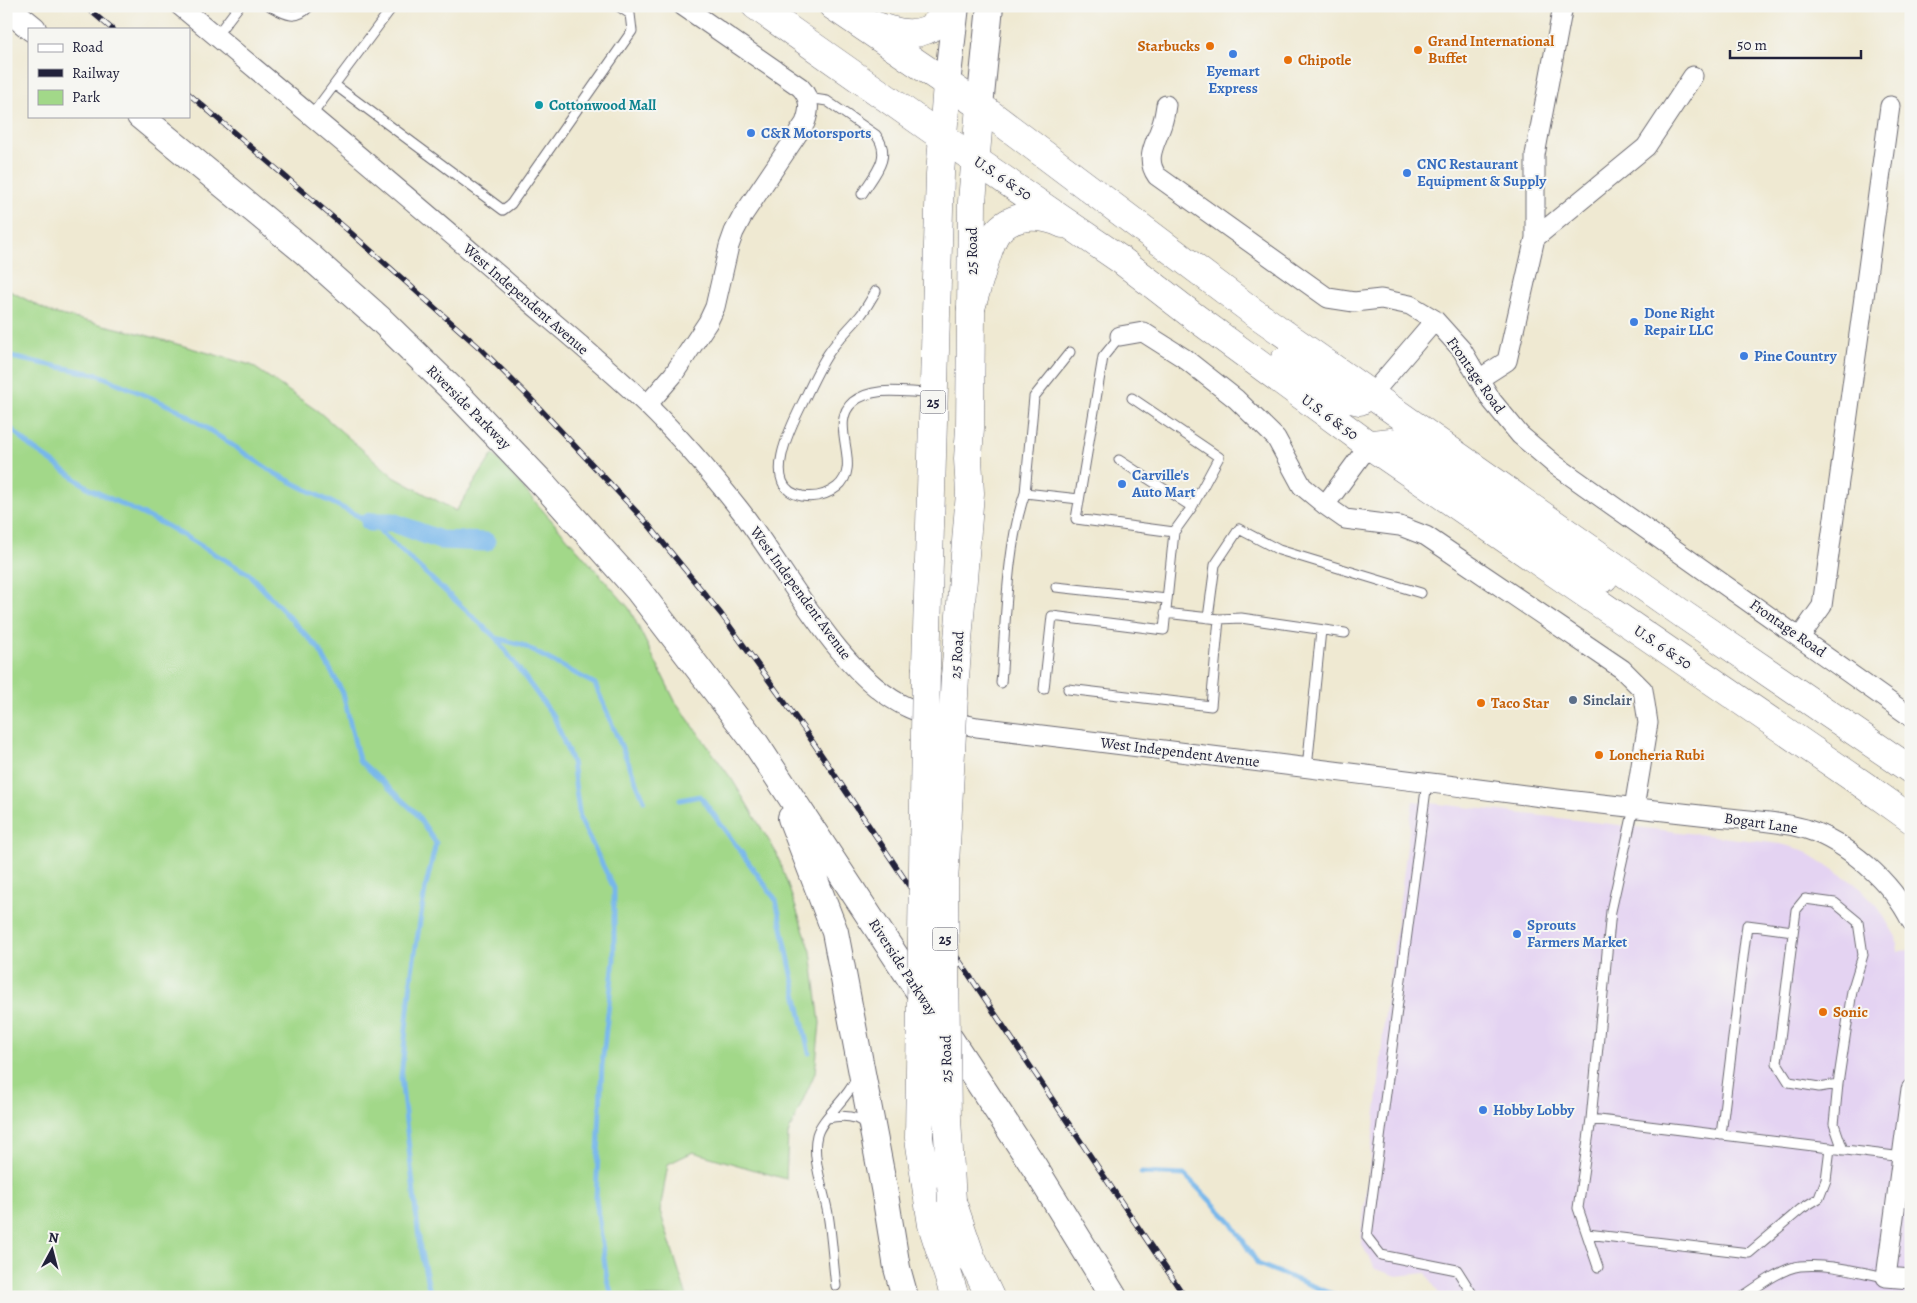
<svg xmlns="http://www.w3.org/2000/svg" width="1917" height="1303" font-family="Alegreya,serif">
<rect width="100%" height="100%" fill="#f6f6f2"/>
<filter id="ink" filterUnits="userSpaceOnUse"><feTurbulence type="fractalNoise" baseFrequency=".02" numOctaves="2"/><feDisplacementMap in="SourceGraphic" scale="10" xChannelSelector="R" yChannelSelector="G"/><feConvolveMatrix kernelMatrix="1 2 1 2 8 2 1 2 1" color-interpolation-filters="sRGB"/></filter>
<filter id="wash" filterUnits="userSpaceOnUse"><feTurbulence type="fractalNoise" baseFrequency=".0096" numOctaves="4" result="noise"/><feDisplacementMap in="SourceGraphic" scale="20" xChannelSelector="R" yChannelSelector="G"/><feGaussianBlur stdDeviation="1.12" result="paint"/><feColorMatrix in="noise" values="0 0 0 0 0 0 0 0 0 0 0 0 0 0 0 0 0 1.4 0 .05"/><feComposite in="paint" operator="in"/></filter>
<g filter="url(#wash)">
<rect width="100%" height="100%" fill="#efe9d2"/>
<!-- built -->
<path fill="#e4d3f2" d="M1413,801L1781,844L1803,850L1857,885L1877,905L1896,937L1898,951L1911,950V1297H1441L1426,1273L1397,1276L1375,1269L1361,1243L1362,1226L1378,1094L1384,1022Z"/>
<!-- green -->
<path fill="#a2d889" stroke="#627d62" d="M6,289L52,313L138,333L251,365L319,412L394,477L456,511L493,454L629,608L675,701L733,781L777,854L811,951L820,1023L815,1073L788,1134L786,1179L693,1152L668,1164L660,1211L687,1297H6Z"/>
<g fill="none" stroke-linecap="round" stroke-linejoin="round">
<!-- stream -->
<path stroke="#77b7eb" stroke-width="5" d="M6,356L99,375L179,410L276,474L370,522L496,638L522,645L595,684L644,800
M6,424L30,446L90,489L167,526L249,574L319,649L343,693L359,760L416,813L436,843L425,890L412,971L401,1077L420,1248L431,1297
M496,638L554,717L572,762L580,819L614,888V959L602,1065L596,1199L607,1280L613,1297
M680,800L700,796L776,900L809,1053
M1141,1173L1185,1175L1231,1222L1258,1264L1340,1297"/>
<!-- canal -->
<path stroke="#77b7eb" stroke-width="19" d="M370,522H392L440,540L486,542"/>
</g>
</g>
<g filter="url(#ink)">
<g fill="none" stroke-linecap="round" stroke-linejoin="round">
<!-- lane casing -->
<g stroke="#6a6870" stroke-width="11">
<path id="lane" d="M270,6C286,15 296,21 310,6
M216,36L239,6
M335,85L503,210L511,204L632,31L630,14L618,6
M808,98L827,101L876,135C893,157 874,175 862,194
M311,116L393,6
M876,291C871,299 866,309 860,316C849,329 837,340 828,354C819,368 812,383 805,398C794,420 757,488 802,496C815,498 827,495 837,487C864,466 827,424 853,402C874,385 906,393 930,393
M1120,336L1103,357L1076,519L1174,532L1192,507L1219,457L1132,398
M1070,352L1034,397L1025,493L1079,499
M1119,460L1192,507
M1056,587L1167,599
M1208,618L1215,565L1239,529L1279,550L1421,593
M1219,619L1241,618L1345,633
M1001,683C1006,623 1006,548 1025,493
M1044,689L1052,616L1164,630L1174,532
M1068,689L1211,706L1219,619L1165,613
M1307,768L1321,630
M1427,782L1367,1237L1381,1255L1457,1270L1474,1297
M1838,1084L1819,1087L1789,1082L1777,1063L1796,910L1805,899L1835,903L1858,922L1863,955L1852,991L1838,1084L1834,1124L1843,1150
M827,1118C841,1115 856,1114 866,1125
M1591,1119L1903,1157
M1721,1135L1747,925L1793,931
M1587,1234L1749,1253L1801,1209L1819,1198L1826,1180L1830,1148
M1598,1267L1578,1208L1591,1119L1611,911L1634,808
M836,1286C833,1262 832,1238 828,1214C824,1191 811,1157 817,1135C822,1117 847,1100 856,1079
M1742,1297C1757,1287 1782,1268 1800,1266C1828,1263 1858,1272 1886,1277"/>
</g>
<!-- street casing -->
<g stroke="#6a6870" stroke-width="21">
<path id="street" d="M180,6C288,96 396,186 502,278C550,320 600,360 646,404C680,437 711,473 740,510C786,569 840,678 909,708C931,718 954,722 977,727C1171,751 1364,774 1557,799C1611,805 1665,811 1718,817C1747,820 1778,821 1806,829C1847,842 1892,882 1911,921
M1166,105C1165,112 1164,118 1162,124C1156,143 1144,158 1157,176L1328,298L1354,302L1381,299L1410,305L1435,320L1462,350L1492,401L1520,435L1554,464L1911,717
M1535,238V155L1563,6
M1120,336L1143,332L1184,358L1236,399L1276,438L1302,486L1325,505L1345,519L1400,526L1426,536L1622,669L1643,690L1648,723L1634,808
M1479,379L1507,361L1535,238L1646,147L1693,76
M1372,394L1435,320
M647,405L673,375L708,322L715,307L729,246L734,232L743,215L805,123C810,110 811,98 800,87L683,6
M1325,505L1369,445
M1800,637L1822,606L1890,106
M1911,1089L1886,1277L1911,1279"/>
</g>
<!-- secondary casing -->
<g stroke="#6a6870" stroke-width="28">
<path id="secondary" d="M6,7L33,29
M947,84L956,6
M980,106L990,6
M140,116L306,253L380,319L460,397L545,486L638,590L754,741L1035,1168L1114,1297
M791,818L835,932L884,1188L897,1268L905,1297"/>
</g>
<!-- primary casing -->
<g stroke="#6a6870" stroke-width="29">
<path id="primary" d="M926,667L940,174L947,84
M955,677L970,493L968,459L970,428L972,202L980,106
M925,1179L932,1225L955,1297
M952,1201L971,1257L990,1297"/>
</g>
<!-- highway casing -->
<g stroke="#6a6870" stroke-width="29">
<path id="highway" d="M756,6L942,137L1121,260L1192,315L1369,445L1865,786L1911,819
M833,6L980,106L1252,311L1684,615L1911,770
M868,23C886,29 907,38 926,30C937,26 945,14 953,6
M971,308C976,292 989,241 998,231C1015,213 1041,214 1063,224
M1284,361L1342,397L1360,401L1372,394
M1372,444L1391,442L1426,455L1565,555L1604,578"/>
</g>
<!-- lane -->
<use href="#lane" stroke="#fff" stroke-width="9"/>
<!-- street -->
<use href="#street" stroke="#fff" stroke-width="19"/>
<!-- secondary -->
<use href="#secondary" stroke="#fff" stroke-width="26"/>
<!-- primary -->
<use href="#primary" stroke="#fff" stroke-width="28"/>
<!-- highway -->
<use href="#highway" stroke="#fff" stroke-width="28"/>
<!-- rail casing -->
<g stroke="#22223b" stroke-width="5.5">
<path id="rail" d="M85,6L112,29
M189,94L350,232L482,350L527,395L647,523L721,614L804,729L1185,1297"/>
</g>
<!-- rail -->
<use href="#rail" stroke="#f6f6f2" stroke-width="4" stroke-dasharray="11" stroke-linecap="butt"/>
<!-- primary-bridge casing -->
<g stroke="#6a6870" stroke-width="29" stroke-linecap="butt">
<path id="primary-bridge" d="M925,1179L919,1138L926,667
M952,1201L947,1119L944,883L955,677"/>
</g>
<!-- primary-bridge -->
<use href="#primary-bridge" stroke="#fff" stroke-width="28"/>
</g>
</g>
<!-- markers -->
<g fill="#e8710a" stroke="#f6f6f2" stroke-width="2">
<circle cx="1210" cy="46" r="5"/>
<circle cx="1418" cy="50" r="5"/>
<circle cx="1288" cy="60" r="5"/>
<circle cx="1481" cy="703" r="5"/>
<circle cx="1599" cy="755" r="5"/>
<circle cx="1823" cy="1012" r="5"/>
</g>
<g fill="#3f7fe0" stroke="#f6f6f2" stroke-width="2">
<circle cx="1233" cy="54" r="5"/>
<circle cx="751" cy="133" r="5"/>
<circle cx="1407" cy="173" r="5"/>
<circle cx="1634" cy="322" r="5"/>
<circle cx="1744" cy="356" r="5"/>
<circle cx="1122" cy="484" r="5"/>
<circle cx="1517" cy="934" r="5"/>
<circle cx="1483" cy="1110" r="5"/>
</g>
<circle fill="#0f9aa8" stroke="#f6f6f2" stroke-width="2" cx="539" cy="105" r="5"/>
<circle fill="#5c6f8a" stroke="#f6f6f2" stroke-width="2" cx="1573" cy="700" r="5"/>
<g text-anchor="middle" stroke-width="4" stroke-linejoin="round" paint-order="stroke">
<!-- shield labels -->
<g fill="#f6f6f2" stroke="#626272" stroke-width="1">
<rect x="920.5" y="390.5" width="25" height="23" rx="4"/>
<rect x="932.5" y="927.5" width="25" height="23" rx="4"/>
</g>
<g font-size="14" font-weight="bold" fill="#22223b">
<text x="933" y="407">25</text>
<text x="945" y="944">25</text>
</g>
<!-- food labels -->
<g font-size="15" font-weight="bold" fill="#c56008" stroke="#f6f6f2" text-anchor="start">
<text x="1428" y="46">Grand International<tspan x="1428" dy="17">Buffet</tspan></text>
<text x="1200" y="51" text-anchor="end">Starbucks</text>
<text x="1298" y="65">Chipotle</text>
<text x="1491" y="708">Taco Star</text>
<text x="1609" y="760">Loncheria Rubi</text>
<text x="1833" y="1017">Sonic</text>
</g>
<!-- shop labels -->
<g font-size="15" font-weight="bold" fill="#366cbe" stroke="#f6f6f2" text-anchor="start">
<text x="1233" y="76" text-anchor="middle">Eyemart<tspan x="1233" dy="17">Express</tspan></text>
<text x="761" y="138">C&amp;R Motorsports</text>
<text x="1417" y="169">CNC Restaurant<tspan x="1417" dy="17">Equipment &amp; Supply</tspan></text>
<text x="1644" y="318">Done Right<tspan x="1644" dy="17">Repair LLC</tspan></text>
<text x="1754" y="361">Pine Country</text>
<text x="1132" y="480">Carville's<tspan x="1132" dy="17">Auto Mart</tspan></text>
<text x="1527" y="930">Sprouts<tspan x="1527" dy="17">Farmers Market</tspan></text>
<text x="1493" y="1115">Hobby Lobby</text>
</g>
<!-- culture labels -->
<g font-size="15" font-weight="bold" fill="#0d838f" stroke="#f6f6f2" text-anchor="start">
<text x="549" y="110">Cottonwood Mall</text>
</g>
<!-- street labels -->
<g font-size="15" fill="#22223b" stroke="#f6f6f2">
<text transform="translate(1003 178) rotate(34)" y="5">U.S. 6 &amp; 50</text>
<text transform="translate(972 251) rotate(-90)" y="5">25 Road</text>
<text transform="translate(526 299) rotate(41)" y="5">West Independent Avenue</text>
<text transform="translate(1476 375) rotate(55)" y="5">Frontage Road</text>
<text transform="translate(469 407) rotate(45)" y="5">Riverside Parkway</text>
<text transform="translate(1330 417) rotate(36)" y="5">U.S. 6 &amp; 50</text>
<text transform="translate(801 593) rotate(54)" y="5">West Independent Avenue</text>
<text transform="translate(1788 628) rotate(35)" y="5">Frontage Road</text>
<text transform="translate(1663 647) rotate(34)" y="5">U.S. 6 &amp; 50</text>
<text transform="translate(957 655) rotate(-86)" y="5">25 Road</text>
<text transform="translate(1180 752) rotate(7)" y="5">West Independent Avenue</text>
<text transform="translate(1761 823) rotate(8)" y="5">Bogart Lane</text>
<text transform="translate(903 967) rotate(57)" y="5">Riverside Parkway</text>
<text transform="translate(946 1059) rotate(-91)" y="5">25 Road</text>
</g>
<!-- service labels -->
<g font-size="15" font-weight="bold" fill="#4e5e75" stroke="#f6f6f2" text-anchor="start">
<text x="1583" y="705">Sinclair</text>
</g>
</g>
<!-- margin -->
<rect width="1917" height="1303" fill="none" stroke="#f6f6f2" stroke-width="25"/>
<!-- legend -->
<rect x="28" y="28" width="162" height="90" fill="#f6f6f2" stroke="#a1a1a9"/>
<rect x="38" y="44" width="25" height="8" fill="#ffffff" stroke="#a1a1a9"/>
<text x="72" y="52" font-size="15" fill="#22223b">Road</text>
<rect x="38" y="69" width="25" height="8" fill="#22223b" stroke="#a1a1a9"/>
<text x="72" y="78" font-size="15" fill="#22223b">Railway</text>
<rect x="38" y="90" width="25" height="15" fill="#a2d889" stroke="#a1a1a9"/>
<text x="72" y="102" font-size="15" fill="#22223b">Park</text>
<!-- north arrow -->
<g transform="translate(52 1250) rotate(7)" stroke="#f6f6f2" stroke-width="4" paint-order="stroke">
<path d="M0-4L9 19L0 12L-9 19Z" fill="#22223b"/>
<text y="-8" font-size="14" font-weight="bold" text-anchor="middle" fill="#22223b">N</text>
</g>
<!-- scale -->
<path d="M1730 50v8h131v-8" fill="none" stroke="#22223b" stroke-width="2.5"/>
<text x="1737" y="50" font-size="15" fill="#22223b" stroke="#f6f6f2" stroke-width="4" paint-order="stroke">50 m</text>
</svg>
